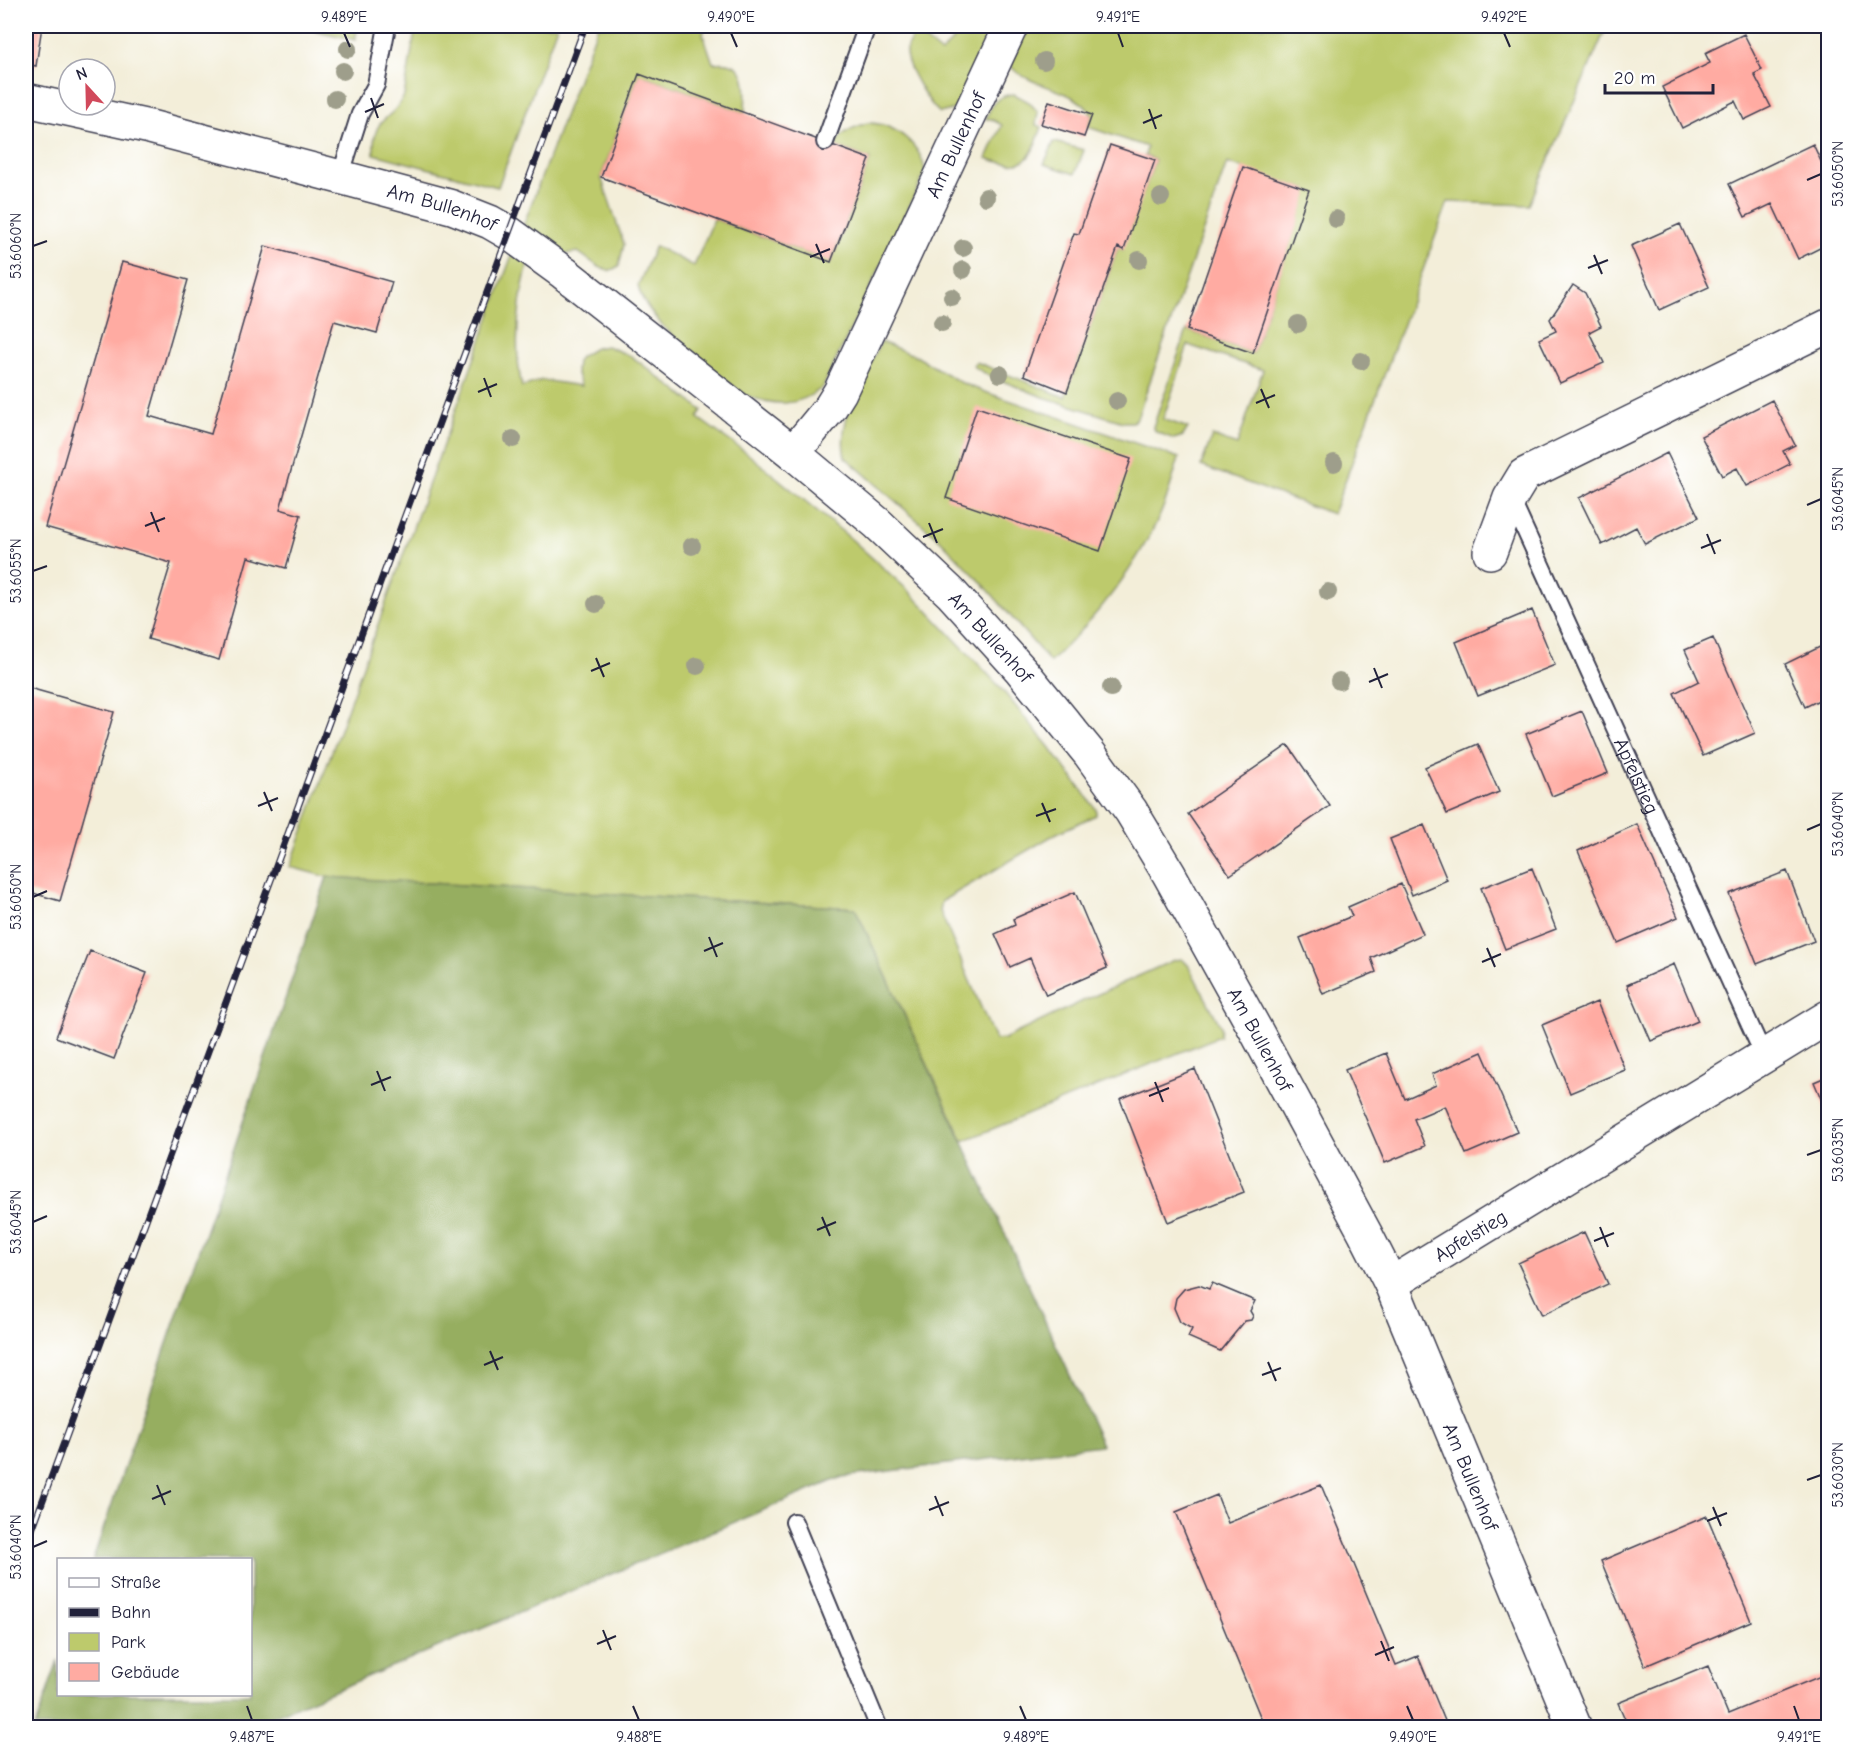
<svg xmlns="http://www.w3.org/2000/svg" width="1854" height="1753" font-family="'Comic Neue',sans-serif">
<rect width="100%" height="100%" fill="#fff"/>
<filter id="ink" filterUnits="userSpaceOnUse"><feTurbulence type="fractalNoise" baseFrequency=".0167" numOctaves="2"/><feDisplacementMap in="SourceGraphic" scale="12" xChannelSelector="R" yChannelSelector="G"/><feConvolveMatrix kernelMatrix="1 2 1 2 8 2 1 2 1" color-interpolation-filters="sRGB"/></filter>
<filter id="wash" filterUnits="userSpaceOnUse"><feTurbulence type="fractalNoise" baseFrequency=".008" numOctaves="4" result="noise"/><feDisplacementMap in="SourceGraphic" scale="24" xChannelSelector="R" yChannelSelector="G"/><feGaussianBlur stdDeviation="1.35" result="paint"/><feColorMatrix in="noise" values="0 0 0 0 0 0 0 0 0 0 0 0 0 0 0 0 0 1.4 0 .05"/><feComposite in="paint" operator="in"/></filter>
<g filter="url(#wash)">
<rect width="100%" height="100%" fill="#f3eed9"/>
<!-- green -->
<path fill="#bdca6c" stroke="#707654" stroke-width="1.5" d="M297,26H358L355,40Z
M416,26H557L498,187L374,154C372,113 391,124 404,96Z
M598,26H706L703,34L713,63C750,58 746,87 745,113L639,74L601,177L624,244L619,266L610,271L599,267L578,252L565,254L522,229Z
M966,26H996L955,109L940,113C929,104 905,66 906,51C907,45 911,40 914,34H918L941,53Z
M1028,26H1607L1529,205L1448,202L1333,514L1201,466L1212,436L1237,445L1263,370L1188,345L1163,419L1188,428L1183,436L1174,439L1156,432L1153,427L1187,330L1253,353L1308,190L1227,163L1137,418L1133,422H1123L1043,397L990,376L974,367L973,365L976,362L1065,397L1118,247L1123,250L1155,160L1145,156L1147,147L1088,127L1092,115C1076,88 1034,89 1012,68L1011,63Z
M1014,94L1029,102L1038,112L1036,125L1042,127C1034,147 1032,167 1006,163C999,162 993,161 987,158L1002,125L991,119H986C991,105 996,95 1014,94Z
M867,123C894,122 923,146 925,173L823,387C797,408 775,406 744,395C715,372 646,323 638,286L655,246L694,266L714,219L831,262L870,159L835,146C841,131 853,128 867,123Z
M1054,142L1084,150L1075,174L1044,164Z
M513,252L528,263C518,303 513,346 522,387L542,380L581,386L576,371L577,361L580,357L595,348L607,346L631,356L702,410L698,418L748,454L849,537L910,592L999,686L1050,748L1096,809V815L1057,833L942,901L940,911L995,1040L1004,1039L1083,1001L1174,960L1182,959L1188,965L1221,1027L1220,1036L963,1141L855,908L327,877L290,867Z
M881,342L916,356L960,382L982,391L1179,458C1173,477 1168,497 1160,515C1134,572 1095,619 1050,662L984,585L940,540L845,457C836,419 865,376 881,342Z"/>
<!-- forest -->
<path fill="#96ae60" stroke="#5c684e" stroke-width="1.5" d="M327,877L855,908L1102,1445L842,1477L248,1727H35L58,1660V1694H250V1560L93,1559Z"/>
<g id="blocks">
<!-- building -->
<path fill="#ffaba2" d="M26,26H42L36,66L26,64Z
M1744,34L1762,70L1754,74L1771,107L1744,120L1735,101L1682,128L1662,87L1710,63L1705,53Z
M639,74L870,159L831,262L601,177Z
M1049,101L1092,115L1084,137L1041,124Z
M1813,144L1828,177V244L1798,259L1772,204L1745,217L1729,184Z
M1110,145L1155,160L1124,250L1118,247L1067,392L1024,375L1074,233L1079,234Z
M1243,167L1309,190L1253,353L1187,330Z
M1680,224L1709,287L1659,310L1631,246Z
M265,246L392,282L377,333L334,321L280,509L301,515L286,568L248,557L219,660L148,639L171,563L45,527L122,262L188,280L149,416L211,434Z
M1573,285L1585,293L1601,326L1589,332L1604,363L1560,383L1539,339L1556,331L1550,319Z
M1772,400L1795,445L1783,451L1790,464L1747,486L1737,468L1722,476L1701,436Z
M977,407L1131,459L1100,551L946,498Z
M1667,453L1699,517L1645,544L1636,527L1602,545L1579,498Z
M1532,610L1555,665L1478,696L1456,642Z
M1713,638L1755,733L1703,756L1674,693L1699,681L1685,650Z
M1828,643V708L1823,698L1805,707L1785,664Z
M26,687L114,712L60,901L26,891Z
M1582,711L1608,773L1552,796L1526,734Z
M1478,744L1499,792L1447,814L1425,767Z
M1288,745L1330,806L1230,875L1188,814Z
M1637,824L1678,917L1618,943L1578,851Z
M1424,825L1447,880L1412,895L1390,839Z
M1532,868L1556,929L1505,949L1481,888Z
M1787,871L1814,941L1757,964L1729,894Z
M1401,884L1423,934L1371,958L1376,972L1323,994L1300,938L1352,916L1348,907Z
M1075,892L1107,968L1046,995L1030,958L1010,967L995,934L1015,925L1013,919Z
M90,951L147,973L114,1059L56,1037Z
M1674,964L1698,1021L1651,1041L1627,985Z
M1597,1002L1625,1070L1570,1093L1542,1025Z
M1482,1052L1517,1132L1466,1154L1445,1106L1414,1119L1425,1146L1385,1163L1345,1070L1386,1053L1405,1099L1436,1085L1432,1074Z
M1195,1069L1244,1192L1168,1222L1120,1099Z
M1828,1076V1115L1814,1082Z
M1584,1232L1608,1284L1542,1315L1518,1263Z
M1212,1283L1255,1301L1250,1311L1253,1316L1251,1320L1245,1321L1220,1351L1188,1337L1192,1329L1180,1322L1174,1308L1176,1298L1184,1289L1199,1285L1209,1289Z
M1321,1485L1396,1665L1418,1656L1448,1728H1265L1176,1512L1217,1495L1228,1523Z
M1707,1516L1751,1621L1645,1666L1601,1561Z
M1708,1666L1728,1714L1828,1673V1728H1629L1618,1703Z"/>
</g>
</g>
<g filter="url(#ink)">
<use href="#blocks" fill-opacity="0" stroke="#414153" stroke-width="1.5"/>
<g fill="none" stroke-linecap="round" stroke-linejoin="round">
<!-- lane casing -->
<g stroke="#414153" stroke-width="20">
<g id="lane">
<path d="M825,142L867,26"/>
<path d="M340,177L360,114L376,85L387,26"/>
<path id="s1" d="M1511,499L1764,1056"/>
<path d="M794,1522L879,1728"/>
</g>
</g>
<!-- street casing -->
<g stroke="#414153" stroke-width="36">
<g id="street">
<path id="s2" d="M26,100L150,127L340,177L452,207L490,222L509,233L564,273L793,453L877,523L951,593L1021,670L1089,753L1131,811L1169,874L1255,1029L1365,1233L1391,1284L1575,1728"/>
<path id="s3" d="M793,453L830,408L840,392L1011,26"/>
<path d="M1490,552L1510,498L1524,475L1828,326"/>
<path id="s4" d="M1391,1284L1828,1017"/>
</g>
</g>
<!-- lane -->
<use href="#lane" stroke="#fff" stroke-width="16"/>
<!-- street -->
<use href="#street" stroke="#fff" stroke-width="33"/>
<!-- rail casing -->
<g stroke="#22223b" stroke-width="7">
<path id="rail" d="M26,1546L585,26"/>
</g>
<!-- rail -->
<use href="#rail" stroke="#fff" stroke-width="4.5" stroke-dasharray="14" stroke-linecap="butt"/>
</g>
<!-- trees -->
<g fill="#9e9e8b">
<circle cx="348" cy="49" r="9"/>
<circle cx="1044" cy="61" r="9"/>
<circle cx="343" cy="71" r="9"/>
<circle cx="335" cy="99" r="9"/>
<circle cx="986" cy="197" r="9"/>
<circle cx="1161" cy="197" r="9"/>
<circle cx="1336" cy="219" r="9"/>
<circle cx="963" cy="248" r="9"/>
<circle cx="1139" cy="260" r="9"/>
<circle cx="963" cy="270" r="9"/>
<circle cx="952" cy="297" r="9"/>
<circle cx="942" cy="323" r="9"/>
<circle cx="1298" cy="324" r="9"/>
<circle cx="1361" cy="361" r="9"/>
<circle cx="1000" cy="374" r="9"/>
<circle cx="1117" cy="401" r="9"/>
<circle cx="513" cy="439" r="9"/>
<circle cx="1334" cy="463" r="9"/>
<circle cx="692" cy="546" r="9"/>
<circle cx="1328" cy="592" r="9"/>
<circle cx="596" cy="604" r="9"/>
<circle cx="697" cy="666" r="9"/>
<circle cx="1339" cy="681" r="9"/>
<circle cx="1111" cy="688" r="9"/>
</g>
</g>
<!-- ticks -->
<path fill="none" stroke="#22223b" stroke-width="2" d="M344,33L350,47M731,33L737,47M1118,33L1123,47M1504,33L1510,47M371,98L378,118M1149,109L1156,129M365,112L384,104M1143,123L1162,115M1807,180L1821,174M816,244L824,263M33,246L47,241M1594,255L1602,274M810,257L830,249M1588,268L1608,260M484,378L491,397M1261,389L1269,408M478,392L497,384M1256,403L1275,395M1807,505L1821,499M151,512L159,532M929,523L937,543M145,526L165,518M1707,534L1715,554M923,537L943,529M1701,548L1721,540M33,571L47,566M596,658L604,677M1374,668L1382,688M591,671L610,663M1369,682L1388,674M264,792L272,811M1042,803L1050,822M258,806L278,798M1036,816L1056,809M1807,830L1821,824M33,897L47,891M709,937L717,957M1487,948L1495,967M704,951L723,943M1482,962L1501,954M377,1071L385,1091M1155,1082L1163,1102M371,1085L391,1077M1149,1096L1169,1088M1807,1155L1821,1150M822,1217L830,1236M33,1222L47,1216M1600,1227L1608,1247M817,1230L836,1222M1594,1241L1614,1233M490,1351L498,1370M1268,1362L1276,1381M484,1365L503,1357M1262,1375L1281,1368M1807,1480L1821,1475M157,1485L165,1505M935,1496L943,1516M152,1499L171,1491M1713,1507L1721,1526M929,1510L949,1502M1707,1521L1727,1513M33,1547L47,1541M603,1630L611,1650M1381,1641L1389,1661M597,1644L616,1636M1375,1655L1394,1647M247,1706L252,1720M633,1706L639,1720M1020,1706L1026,1720M1407,1706L1413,1720M1794,1706L1799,1720"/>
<g text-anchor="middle" stroke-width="4.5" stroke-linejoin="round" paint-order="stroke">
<!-- street labels -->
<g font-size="20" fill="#22223b" stroke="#fff">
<text dy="7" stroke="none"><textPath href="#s3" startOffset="350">Am Bullenhof</textPath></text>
<text dy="7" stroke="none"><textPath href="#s2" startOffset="430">Am Bullenhof</textPath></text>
<text dy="7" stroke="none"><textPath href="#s2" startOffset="1132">Am Bullenhof</textPath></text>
<text dy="7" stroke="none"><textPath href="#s1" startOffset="304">Apfelstieg</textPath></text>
<text dy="7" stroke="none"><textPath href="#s2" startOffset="1618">Am Bullenhof</textPath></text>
<text dy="7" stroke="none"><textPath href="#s4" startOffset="93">Apfelstieg</textPath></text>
<text dy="7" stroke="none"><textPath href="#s2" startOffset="2104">Am Bullenhof</textPath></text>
</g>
</g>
<!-- margin -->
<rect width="1854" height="1753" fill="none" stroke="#fff" stroke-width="66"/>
<!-- legend -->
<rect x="57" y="1558" width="195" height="138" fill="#ffffff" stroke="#a7a7b1" stroke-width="1.5"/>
<rect x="69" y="1578" width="30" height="9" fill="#ffffff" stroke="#a7a7b1" stroke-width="1.5"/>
<text x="111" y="1588" font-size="18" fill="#22223b">Straße</text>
<rect x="69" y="1608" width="30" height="9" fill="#22223b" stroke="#a7a7b1" stroke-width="1.5"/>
<text x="111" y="1618" font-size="18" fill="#22223b">Bahn</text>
<rect x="69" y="1633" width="30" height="18" fill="#bdca6c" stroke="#a7a7b1" stroke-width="1.5"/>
<text x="111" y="1648" font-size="18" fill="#22223b">Park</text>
<rect x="69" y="1663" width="30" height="18" fill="#ffaba2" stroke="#a7a7b1" stroke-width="1.5"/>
<text x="111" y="1678" font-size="18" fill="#22223b">Gebäude</text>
<!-- north arrow -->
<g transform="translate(87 87) rotate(338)"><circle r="28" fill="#ffffff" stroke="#a7a7b1" stroke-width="1.5"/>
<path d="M0-4.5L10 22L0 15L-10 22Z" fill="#d1495b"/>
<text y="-9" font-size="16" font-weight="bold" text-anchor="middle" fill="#22223b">N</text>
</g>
<!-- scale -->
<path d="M1605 84v9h108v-9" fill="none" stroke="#22223b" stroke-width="3"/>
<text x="1614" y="84" font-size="18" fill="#22223b" stroke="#ffffff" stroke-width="4.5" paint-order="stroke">20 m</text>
<rect x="33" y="33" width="1788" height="1687" fill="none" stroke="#22223b" stroke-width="2"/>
<g font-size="15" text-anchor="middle" fill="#22223b">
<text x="344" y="22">9.489°E</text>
<text x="731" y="22">9.490°E</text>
<text x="1118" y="22">9.491°E</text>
<text x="1504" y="22">9.492°E</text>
<text transform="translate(1838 174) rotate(-90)" y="5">53.6050°N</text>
<text transform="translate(16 246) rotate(-90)" y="5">53.6060°N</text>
<text transform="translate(1838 499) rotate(-90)" y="5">53.6045°N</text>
<text transform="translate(16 571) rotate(-90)" y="5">53.6055°N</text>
<text transform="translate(1838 824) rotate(-90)" y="5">53.6040°N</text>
<text transform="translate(16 897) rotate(-90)" y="5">53.6050°N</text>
<text transform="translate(1838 1150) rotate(-90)" y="5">53.6035°N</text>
<text transform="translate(16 1222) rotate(-90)" y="5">53.6045°N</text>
<text transform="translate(1838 1475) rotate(-90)" y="5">53.6030°N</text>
<text transform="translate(16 1547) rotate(-90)" y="5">53.6040°N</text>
<text x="252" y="1742">9.487°E</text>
<text x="639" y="1742">9.488°E</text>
<text x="1026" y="1742">9.489°E</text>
<text x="1413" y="1742">9.490°E</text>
<text x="1799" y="1742">9.491°E</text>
</g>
</svg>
